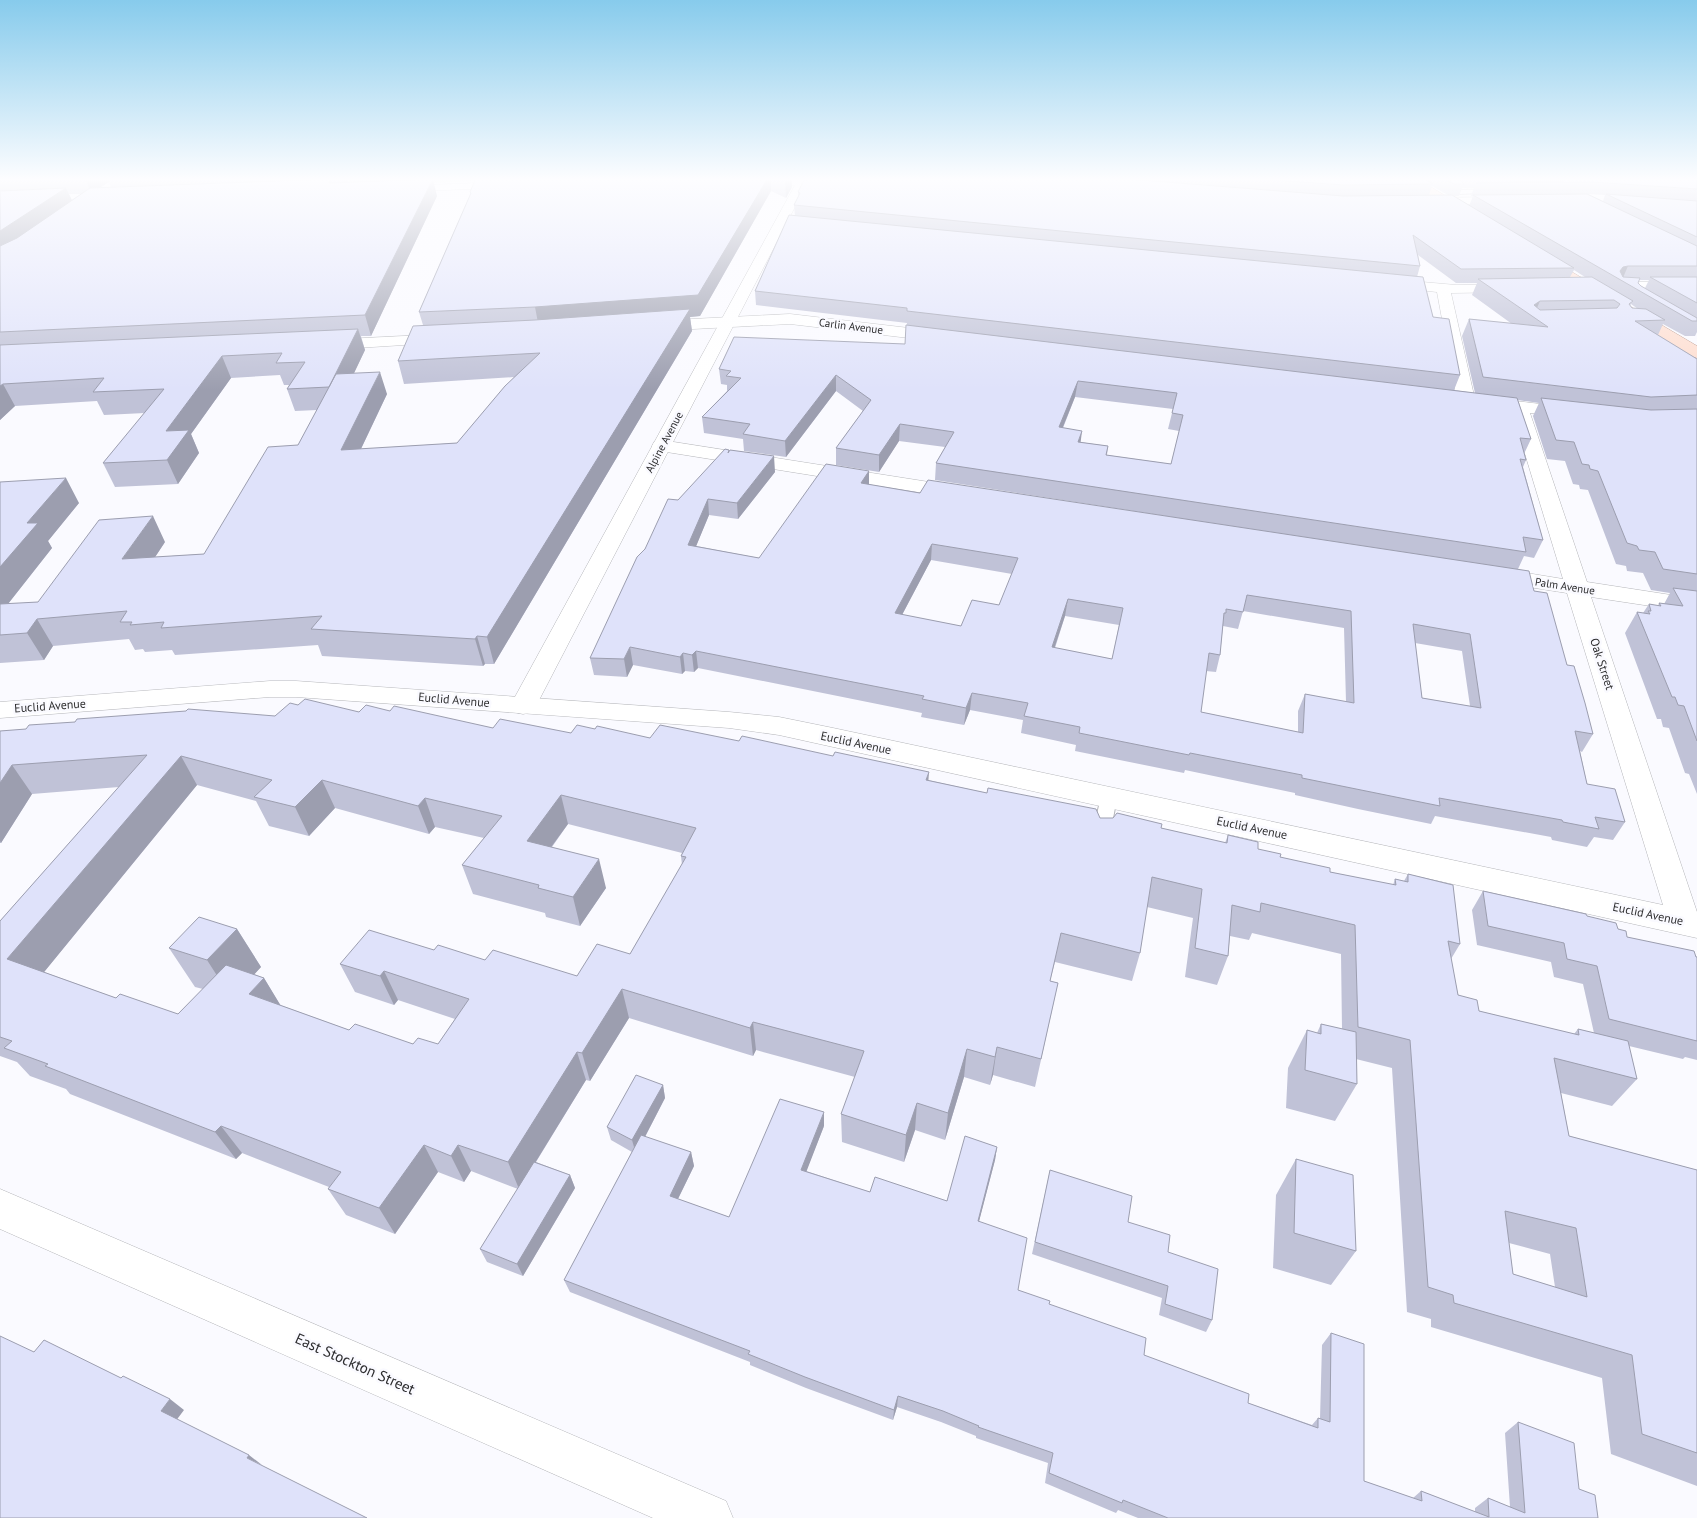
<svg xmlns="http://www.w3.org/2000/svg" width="1697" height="1518" font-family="'PT Sans',sans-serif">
<rect width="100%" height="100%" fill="#fafaff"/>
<!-- green -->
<path fill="#cce1b8" d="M352,178H484L483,181L346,185Z"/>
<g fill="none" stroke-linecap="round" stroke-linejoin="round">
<!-- lane casing -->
<g stroke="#b5b6ba" stroke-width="2">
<path id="lane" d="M1495,189L1497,190V192L1460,194L1457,192L1460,190Z
M1109,791L1115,793L1117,797L1109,840L1106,845L1100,846L1094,845L1091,840L1101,797L1103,793Z"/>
</g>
<!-- street casing -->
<g stroke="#b5b6ba" stroke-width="1">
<path id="street" d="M1509,197L1515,201L1513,203L1424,206L1418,202L1424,198Z
M1388,279L1456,285L1512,284L1517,285L1519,288L1517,291L1512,292L1451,293L1475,400L1472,404L1466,405L1460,404L1457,400L1437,292L1383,286L1381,283Z
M1697,281V289L1622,290L1617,289L1615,286L1617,283L1622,282Z
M790,314L943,332L948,334L951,337L948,340L943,342L790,324L655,331L650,329L647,326L650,323L655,321Z
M445,334L451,336L453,339L451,342L325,350L319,348L317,345L319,342L325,340Z
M1482,397L1574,408L1580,409L1583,413L1580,417L1574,418L1530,413L1587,582L1697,599V613L1591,597L1697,912V938L779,735L729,728L296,697H270L0,718V702L270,681H296L729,712L779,717L833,728L1663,905L1567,593L1496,582L1488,580L1485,575L1488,570L1496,568L1563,579L1512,411L1476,406L1473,402L1476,398Z
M661,440L961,487L968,489L971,493L968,497L961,499L654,450L652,446L654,442Z
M0,1189L726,1501L733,1518H653L0,1229Z"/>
</g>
<!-- secondary casing -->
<g stroke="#b5b6ba" stroke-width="1">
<path id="secondary" d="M750,178H810L536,706L532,712L523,714L514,712L510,706L795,185L754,183L748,180Z
M511,182L517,185L515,187L399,192L393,189L399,186Z"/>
</g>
<!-- primary casing -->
<g stroke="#b59082" stroke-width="1">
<path id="primary" d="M1403,178H1416L1475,214L1473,217H1465Z
M1538,252L1697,346V358L1691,356L1533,259L1531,256Z"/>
</g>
<!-- lane -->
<use href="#lane" fill="#fff" fill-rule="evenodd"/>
<!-- street -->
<use href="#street" fill="#fff" fill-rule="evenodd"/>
<!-- secondary -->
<use href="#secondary" fill="#fff" fill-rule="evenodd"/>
<!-- primary -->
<use href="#primary" fill="#feddcf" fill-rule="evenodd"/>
</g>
<!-- wall -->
<path fill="#c0c2d7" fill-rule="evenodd" d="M0,178H350L347,182L437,196L371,336H361L365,350L354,373L387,394L361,449L457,443L514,377L404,384L398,361L423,325L419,312L470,195V192L476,178H792V187L786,198L771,191L700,316L690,317L692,331L494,664H485L483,666L322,656L318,645L175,655L172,650L145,652L143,649L135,650L129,639L53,646L44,660L0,663V482L79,503L48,541L52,548L8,604L38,602L165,542L155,557L204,554L298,445L317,410L295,411L287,389L289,385H284L280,375L231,378L191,434L199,453L178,484L115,487L103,463L145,413L104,415L97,401L15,406L0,420ZM109,182L111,187H101ZM69,194H81L72,200Z
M805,178H1697V332L1695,336H1685L1663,324L1658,335L1697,359V794L1689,774L1685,773L1669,728L1663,727L1661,719H1657L1625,633L1637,612L1643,613L1649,604L1658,606L1659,603L1664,604L1670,593L1651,590L1643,573L1627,571L1626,566L1616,564L1588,490L1580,489L1579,485L1573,484L1565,461L1547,459L1533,416L1539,403L1518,400L1531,439L1524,454L1526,460L1523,467L1543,540L1534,558L1524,556L1518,569L1534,591L1567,665L1593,734L1582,752L1580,751L1587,784L1625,822L1613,840L1594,837L1587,847L1552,840L1551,837L1435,816L1431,824L1358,809L1295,795V793L1185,770L1184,773L1075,751L1076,745L1021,733L1023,720L970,710L964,725L921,717L922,713L698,668L694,672L685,671L682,674L633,665L627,677L594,675L590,658L645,549L678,500L729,451L775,472L738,519L709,515L696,546L759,558L869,471V485L920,493L1178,518L935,480L936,463L945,447L899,441L879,472L836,465V448L863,411L836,391L786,457L744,451L743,439L704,433L702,417L727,391V385L721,384L719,369L905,344L907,323L756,305L755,291L795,216L794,205L798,197V192ZM1432,186L1448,195H1429ZM1462,188H1474L1471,196H1473L1469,206L1453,196H1459ZM1588,194L1605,195L1603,201ZM1418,255L1456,283H1477L1472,295L1512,324L1469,319L1462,336L1475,393L1454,390L1460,375L1433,317L1417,277L1420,266ZM1574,270L1585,277H1570ZM1639,280H1649L1645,288L1641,286L1638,283ZM1631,304L1638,309L1632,308L1630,306ZM1075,397L1173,409L1168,429L1179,431L1171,464L1107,455L1108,446L1080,442L1063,428ZM931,560L1012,574L999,605L961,626L902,615ZM1243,611L1344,628L1346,702L1305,694L1298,711V732L1201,712L1206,671L1216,672L1220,655L1223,626L1238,629ZM1065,616L1119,625L1112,659L1055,648ZM1415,643L1462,651L1470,706L1422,698Z
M298,705L359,712L390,711L493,728L571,733L595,729L650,738L739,741L928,780L1100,818L1161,828L1225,843L1228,835L1258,849L1280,857L1330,872L1393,885L1395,879L1404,881L1408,874L1460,944L1451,959L1458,995L1479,1011L1574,1034L1578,1029L1594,1033L1583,984L1554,977L1551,962L1477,945L1472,910L1483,891L1587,916L1618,929L1627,937L1697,957V1060L1685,1057L1683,1059L1629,1046L1637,1079L1612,1106L1561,1093L1569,1136L1697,1170V1486L1611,1454L1602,1378L1431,1327V1319L1407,1312L1392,1068L1356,1059L1357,1084L1335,1121L1286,1108L1288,1068L1307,1030L1317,1033L1321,1024L1342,1029L1341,954L1252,933L1249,940L1230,936L1228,956L1217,985L1185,977L1193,918L1147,907L1140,953L1132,981L1055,962L1050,981L1058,983L1035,1087L993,1075L990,1085L964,1077L945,1140L915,1130L904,1162L842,1142L841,1114L855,1077L756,1050L753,1056L629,1018L590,1081L586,1080L536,1162L570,1175L575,1188L523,1276L487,1262L480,1249L518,1189L471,1171L464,1182L438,1172L395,1234L346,1215L328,1189L329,1187L242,1153L236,1159L70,1094L66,1089L30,1076L17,1062L0,1056V921L119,787L32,794L1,843H0V731L275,716ZM197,785L256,801L269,826L309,836L335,808L429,834L435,827L484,838L462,865L473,894L545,913L546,917L580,926L606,888L552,847L568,824L682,853L681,856L682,865L630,954L577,976L485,960L434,950L340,964L355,992L394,1005L398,1000L455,1019L438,1044H413L349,1030L280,1005L264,978L254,974L261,967L237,929L169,948L195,987L203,989L178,1014L116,998L44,972ZM1509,1243L1550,1254L1555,1287L1513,1274Z
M663,1085L665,1098L645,1137L691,1152L694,1166L678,1199L729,1217L824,1126L806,1171L870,1192L947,1201L997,1147L995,1160L979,1221L1018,1290L1049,1304L1144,1355L1248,1403L1312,1425L1318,1418L1320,1419L1322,1345L1331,1333L1364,1481L1413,1498L1421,1491L1475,1512V1508L1488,1498L1510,1507L1505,1433L1518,1422L1579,1489L1598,1518H1138L1118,1510L1116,1513L1045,1483L1048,1463L976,1438V1436L941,1422L897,1407L893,1420L806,1388L750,1365V1362L570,1292L564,1280L632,1152L611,1140L607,1127Z
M1296,1159L1356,1251L1331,1285L1273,1268L1276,1195Z
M1050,1170L1128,1222L1168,1252L1212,1320L1206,1332L1159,1315L1162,1298L1032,1254Z"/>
<!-- shaded-wall -->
<path fill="#9c9eaf" d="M85,178H107L109,182L91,193Z
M343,178H350L345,185Z
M768,178H771V191L700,316L690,317L692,331L494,664L487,637L685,317L539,328L535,307Z
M787,178H792V187L786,198L785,181Z
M433,179L437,196L371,336L365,315Z
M66,188L74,205L0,256V231Z
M1628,266L1622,280L1620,271L1623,267Z
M1540,301L1533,317L1534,305Z
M358,329L365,350L337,409L329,387Z
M222,356L231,378L191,434L199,453L178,484L167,460L166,431Z
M380,372L387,394L349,474L341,450Z
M836,375V391L786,457L785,441Z
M1078,381L1075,397L1056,444L1059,427Z
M3,384L15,406L0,420V386Z
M900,424L899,441L879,472V455Z
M1082,431L1080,447L1078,442Z
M774,456L775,472L738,519L737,503Z
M869,471V486L861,483Z
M66,478L79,503L48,541L52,548L0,614V567L27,523Z
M708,499L709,515L690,561L688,545Z
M153,516L165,542L136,586L122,559Z
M932,544L931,560L894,630L895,613Z
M1068,599L1065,616L1049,664L1052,647Z
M37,619L53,646L44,660L27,633Z
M477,636L485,664L483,666L475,639Z
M630,647L633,665L627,677L624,659Z
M696,651L698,668L694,672L692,655Z
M683,653L685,671L682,674L680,657Z
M972,693L970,710L964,725L966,708Z
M181,756L197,785L31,988L7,959Z
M12,765L32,794L1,843L0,841V783Z
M929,772L927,800L926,780Z
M322,780L335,808L309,836L295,807Z
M561,795L568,824L535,869L527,841Z
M425,798L435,827L429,834L418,806Z
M599,859L606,888L580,926L573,897Z
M237,929L261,967L232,999L207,960Z
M384,971L398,1000L394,1005L380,976Z
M264,978L281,1006L249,994Z
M622,989L629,1018L590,1081L582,1053Z
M753,1022L756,1050L753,1056L750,1028Z
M997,1047L993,1075L990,1085L995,1057Z
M967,1049L964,1077L945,1140L948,1113Z
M577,1052L586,1080L519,1189L508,1162Z
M663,1085L665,1098L636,1154L632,1140Z
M917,1103L915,1130L904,1162L906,1135Z
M824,1112V1126L802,1183L801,1170Z
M221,1126L242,1153L236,1159L215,1132Z
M424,1145L438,1172L395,1234L379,1208Z
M458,1145L471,1171L464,1182L451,1156Z
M997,1147L995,1160L976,1233L978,1221Z
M691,1152L694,1166L673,1209L670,1196Z
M570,1175L575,1188L523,1276L517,1264Z
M898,1396L897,1407L893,1420L894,1410Z
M170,1399L184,1410L175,1422L161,1411Z
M249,1455L262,1465L247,1458Z"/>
<!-- building -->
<path fill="#dfe2fa" stroke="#9c9eaf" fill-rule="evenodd" d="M0,178H51L0,179Z
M476,178H768L698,295L535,307L419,312L471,193L470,192Z
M779,178H787L785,181Z
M805,178H1115L1343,196L1452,195L1574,268L1461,269L1413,235L1420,266L794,205L800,193L798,192Z
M1246,178H1423L1433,184L1343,185Z
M1443,178H1462L1459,179L1464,184H1454Z
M1566,178H1697V189L1592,182L1476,183L1564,181Z
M331,179L329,183L433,179L365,315L0,332V246L17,238L90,188Z
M66,188L0,231V191Z
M1587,194L1697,246V266H1628L1623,267L1620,271L1623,277L1640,278L1638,283L1641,286L1697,318V321H1692L1473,195Z
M1606,194L1697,201V237Z
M789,215L1423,277L1433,317L1449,319L1460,375L907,311V308L755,291Z
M1592,277L1633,301L1629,304L1632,308L1646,309L1665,320L1635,321L1697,359V395L1651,397L1483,377L1469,319L1548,327L1478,279ZM1614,300L1620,304L1617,308L1540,310L1534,305L1540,301Z
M1650,277H1697V303Z
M690,309L487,637L477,636L475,639L311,629L322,616L161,628L164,622L130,625L132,622H120L127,611L37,619L27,633L0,635V604L38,602L99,520L153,516L122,559L204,554L268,447L298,445L336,374L380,372L341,450L457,443L505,386L540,353L398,361L413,326L535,320Z
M906,325L1517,398L1531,439L1520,438L1526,460L1520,459L1543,540L1523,537L1526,552L936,463L954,432L900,424L879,455L836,448L871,400L836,375L785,441L743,434L750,424L702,417L741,378L726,376L731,371L719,369L734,337L905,344ZM1078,381L1177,393L1172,413L1183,415L1171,464L1106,455L1108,446L1078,442L1082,431L1059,427Z
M358,329L329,387L287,389L305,362L276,363L282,353L222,356L166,431L189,430L167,460L103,463L164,389L93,392L104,378L3,384L0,386V345Z
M1541,398L1651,410L1697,409V574L1663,569L1655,552L1639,550L1637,546L1627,543L1598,471L1590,469L1589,465L1582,464L1574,442L1556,440Z
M725,449L729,450L728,453L730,450L774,456L737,503L708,499L688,545L759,558L826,464L869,471L861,483L920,493L928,480L1529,571L1534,591L1547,593L1567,665L1574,666L1585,703L1593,734L1575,731L1587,784L1615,789L1625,822L1595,817L1599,829L1563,822L1562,820L1439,798L1440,806L1366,791L1302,778V775L1190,753L1189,755L1079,733L1080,727L1024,716L1028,703L972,693L966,708L922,699L924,696L696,651L692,655L683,653L680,657L630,647L624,659L590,658L637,557L645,549L668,499L678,500ZM932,544L1018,558L999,605L972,600L961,626L895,613ZM1247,595L1351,611L1354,703L1305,694L1303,733L1201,712L1209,653L1220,655L1224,613H1226V609L1243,612ZM1068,599L1123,608L1112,659L1052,647ZM1413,624L1470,634L1481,708L1422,698Z
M66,478L27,523H38L0,567V482Z
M1673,588L1697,591V741L1684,706L1678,705L1675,697H1672L1637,612L1650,614L1648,611H1651L1649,604L1661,606L1659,603L1683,606Z
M305,699L359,712L366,705L390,711L394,706L493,728L500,719L571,733L577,725L595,729L597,726L650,738L660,725L739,741L742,736L833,756L835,752L929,772L926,780L987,793L988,788L1096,809L1100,818H1113L1117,813L1162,824L1161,828L1227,843L1228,835L1258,842V849L1281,854L1280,857L1330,868V872L1396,885L1395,879L1408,882V874L1453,885L1460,944L1448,941L1458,995L1477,1000L1479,1011L1579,1035L1578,1029L1628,1041L1637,1079L1554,1058L1569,1136L1697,1170V1453L1642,1434L1632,1355L1454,1303L1453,1295L1428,1287L1410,1040L1358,1027L1355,925L1261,903L1260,912L1232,905L1228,956L1195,948L1202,889L1152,877L1140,953L1061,933L1050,981L1058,983L1041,1059L997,1047L995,1057L967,1049L948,1113L917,1103L906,1135L841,1114L864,1051L753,1022L750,1028L622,989L582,1053L577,1052L508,1162L458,1145L451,1156L424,1145L379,1208L328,1189L341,1172L221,1126L215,1132L45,1066L48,1064L4,1048L12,1041L0,1037V921L147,755L12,765L0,783V731L26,729L29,725L75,722L77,719L186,711L188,709L275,716L290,703L298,705ZM181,756L272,780L254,797L295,807L322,780L418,806L425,798L502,816L462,865L539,885L538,888L573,897L599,859L527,841L561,795L696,828L681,856L686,857L630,954L597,944L577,976L493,950L485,960L438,945L434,950L369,930L340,964L380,976L384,971L469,999L438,1044L418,1038L413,1044L355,1024L349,1030L249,994L264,978L226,965L178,1014L120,994L116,998L7,959ZM1505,1211L1576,1228L1587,1297L1513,1274Z
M1483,891L1586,914L1587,916L1616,923L1618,929L1626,931L1627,937L1694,951L1696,957H1697V1041L1609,1019L1597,966L1567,959L1564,943L1488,926Z
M199,917L237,929L207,960L169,948Z
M1321,1024L1356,1032L1357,1084L1305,1070L1307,1030L1321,1034Z
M636,1075L663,1085L632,1140L607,1127Z
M780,1099L824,1112L801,1170L870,1192L875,1177L947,1201L965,1136L997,1147L978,1221L1027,1238L1018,1290L1050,1301L1049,1304L1146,1338L1144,1355L1249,1394L1248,1403L1318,1428V1418L1330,1422L1331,1333L1364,1344V1481L1422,1501L1421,1491L1489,1517L1488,1498L1525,1513L1518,1422L1574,1443L1579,1489L1595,1495L1598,1518H1168L1123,1500L1122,1503L1049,1473L1053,1453L978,1427L979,1426L943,1411L898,1396L894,1410L805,1377L748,1354L750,1351L564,1280L641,1135L691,1152L670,1196L729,1217Z
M1296,1159L1353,1175L1356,1251L1294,1233Z
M534,1162L570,1175L517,1264L480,1249Z
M1050,1170L1132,1196L1128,1222L1170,1235L1168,1252L1218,1269L1212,1320L1165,1304L1168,1286L1035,1242Z
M0,1336L34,1352L44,1340L121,1378L123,1376L170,1399L161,1411L249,1455L247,1458L367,1518H0Z"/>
<!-- sky -->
<linearGradient id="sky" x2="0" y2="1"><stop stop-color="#87cbec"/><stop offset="0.46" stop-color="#fdfdff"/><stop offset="1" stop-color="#fdfdff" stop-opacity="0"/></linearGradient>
<rect width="1697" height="390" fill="url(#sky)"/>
<g text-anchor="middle" stroke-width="5" stroke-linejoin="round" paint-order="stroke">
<!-- far-street labels -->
<g font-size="11" fill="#2d2d2f" stroke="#fafaff">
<text transform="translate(851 326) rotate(7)" y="4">Carlin Avenue</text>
<text transform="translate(664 442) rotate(-62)" y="4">Alpine Avenue</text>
<text transform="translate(1565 586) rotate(9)" y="4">Palm Avenue</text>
</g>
<!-- street labels -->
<g font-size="12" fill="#2d2d2f" stroke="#fafaff">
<text transform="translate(1602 664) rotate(72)" y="4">Oak Street</text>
<text transform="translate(454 700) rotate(5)" y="4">Euclid Avenue</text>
<text transform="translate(50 706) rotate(-4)" y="4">Euclid Avenue</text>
<text transform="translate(856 743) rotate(12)" y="4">Euclid Avenue</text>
<text transform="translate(1252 828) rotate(12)" y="4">Euclid Avenue</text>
<text transform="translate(1648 914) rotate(12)" y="4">Euclid Avenue</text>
</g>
<!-- near-street labels -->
<g font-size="15" fill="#2d2d2f" stroke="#fafaff">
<text transform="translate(355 1364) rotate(24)" y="5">East Stockton Street</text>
</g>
</g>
</svg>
